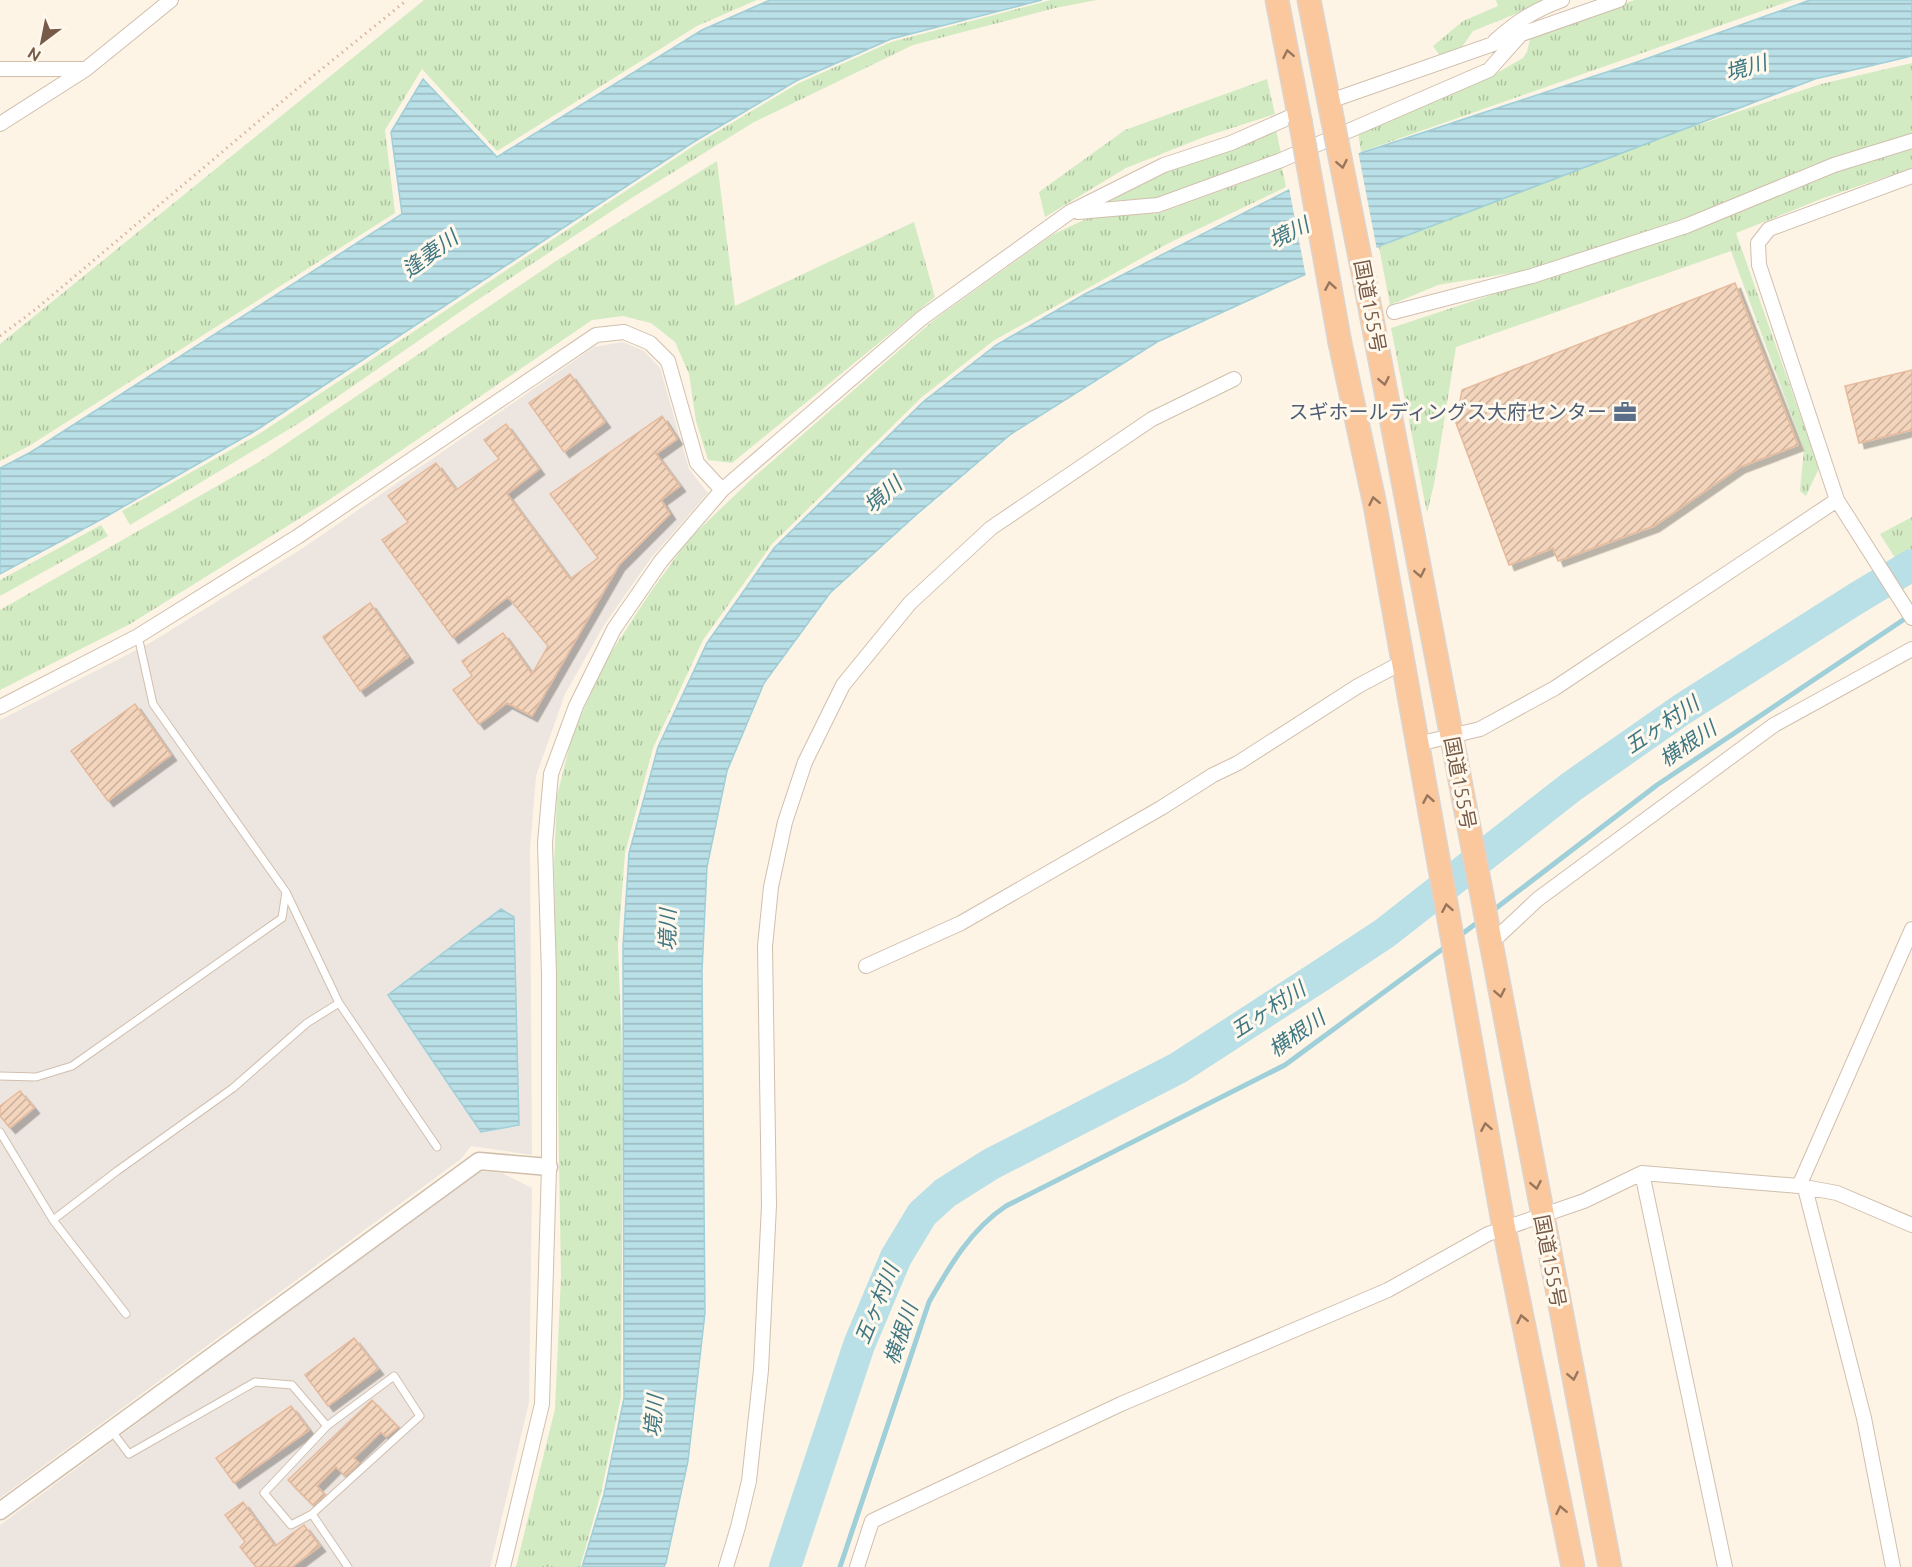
<svg xmlns="http://www.w3.org/2000/svg" width="1912" height="1567" font-family="Ubuntu,'Noto Sans JP',sans-serif">
<defs>
<pattern id="grass-tufts" width="24" height="20" patternUnits="userSpaceOnUse" patternTransform="scale(1.5)"><rect width="24" height="20" fill="#d2ebc3"/><path d="M3 7l-1-3M5 7V3M7 7l1-3M15 17l-1-3M17 17v-4M19 17l1-3" fill="none" stroke="#afc1a0"/></pattern>
<pattern id="water-rules" width="6" height="5" patternUnits="userSpaceOnUse" patternTransform="scale(1.5)"><rect width="6" height="5" fill="#b9dfe7"/><path d="M0 2.5h6" fill="none" stroke="#9bb8bd"/></pattern>
<pattern id="building-hatch" width="6" height="6" patternUnits="userSpaceOnUse" patternTransform="scale(1.5)"><rect width="6" height="6" fill="#f3d4bc"/><path d="M-1 1l2-2M0 6l6-6M5 7l2-2" fill="none" stroke="#caaf9b"/></pattern>
<filter id="shadow"><feDropShadow dx="5.5" dy="5.5" stdDeviation="0" flood-color="#0004"/></filter>
</defs>
<rect width="100%" height="100%" fill="#fdf4e5"/>
<!-- industrial -->
<path fill="#ede6e0" d="M623,342L644,351L660,368L689,469L708,493L651,558L604,625L565,694L536,776L530,849L532,1155L471,1146L461,1159L0,1498V720L150,643L303,548L594,347Z
M477,1171L502,1173L532,1188L529,1402L490,1567H0V1525Z"/>
<!-- grass -->
<path fill="url(#grass-tufts)" d="M424,0H757L697,26L497,151L422,69L385,130L395,213L29,446L0,461V344Z
M1051,0H1097L1055,8L913,45L754,122L630,199L470,305L301,422L130,525L122,511L259,434L695,145L797,84L891,42Z
M1496,0H1550L1473,31L1462,47L1440,56L1433,46L1463,21L1498,6Z
M1635,0H1793L1361,152L1358,132L1490,77L1523,58L1527,52L1531,35Z
M1912,63V137L1684,222L1535,269L1438,285L1390,305L1379,247L1653,140L1821,84Z
M1267,79L1275,114L1204,137L1126,168L1045,217L1039,192L1125,130Z
M1276,130L1281,153L1157,198L1109,201L1108,196L1168,167Z
M1912,146V168L1821,199L1736,233L1819,468L1806,496L1800,491L1804,449L1731,251L1456,347L1434,484L1427,513L1391,328L1685,231L1836,168Z
M717,161L735,306L914,222L935,297L732,463L708,460L696,421L689,374L675,342L651,323L623,316L592,320L326,502L130,624L0,690V610L259,462L556,261Z
M1282,168L1286,187L1167,244L993,341L922,397L772,544L703,640L653,748L625,853L618,945L623,1078L621,1397L601,1493L580,1567H516L555,1409L561,1277L554,865L557,796L573,732L608,657L650,593L689,539L755,476L934,320L1052,235L1088,218L1160,213Z
M1912,517V585L1880,534Z
M101,525L108,536L0,596V580Z"/>
<!-- water -->
<path fill="url(#water-rules)" stroke="#9fcfd9" stroke-width="1.5" d="M770,0H1042L891,39L796,81L692,143L255,431L102,519L0,574V468L31,452L402,214L391,132L423,79L497,157L702,30Z
M1810,0H1912V56L1815,79L1304,275L1157,342L1011,434L916,515L830,593L764,683L727,771L707,867L702,971L705,1313L688,1461L666,1563L664,1567H582L604,1494L624,1398L623,946L629,853L658,747L707,643L774,548L924,401L996,345L1085,294L1361,153L1640,61Z
M501,909L514,917L519,1125L481,1132L388,995Z"/>
<!-- pier -->
<path fill="#fdf4e5" d="M1358,151L1377,250L1306,277L1289,188Z"/>
<g fill="none" stroke-linecap="round" stroke-linejoin="round">
<!-- stream -->
<path stroke="#9fcfd9" stroke-width="5" d="M1491,912L1657,785L1909,616
M1458,937L1482,919
M840,1567L929,1302C949,1267 971,1229 1006,1206L1285,1065L1448,945"/>
<!-- river -->
<path stroke="#b9dfe7" stroke-width="32" d="M785,1567L859,1345L896,1257L922,1214L945,1193L991,1164L1178,1068L1320,976L1385,933L1571,787L1681,710L1857,598L1912,565"/>
</g>
<!-- building -->
<path fill="url(#building-hatch)" stroke="#e6ba9c" stroke-width="1.5" filter="url(#shadow)" d="M1735,283L1798,445L1740,467L1654,526L1558,561L1553,548L1509,565L1456,423L1462,390Z
M1912,370V430L1859,443L1845,386Z
M570,374L605,422L564,452L529,403Z
M662,416L677,439L656,454L680,486L661,500L670,514L619,565L532,716L507,703L479,724L453,690L472,676L462,661L503,633L532,674L548,646L508,597L453,638L382,540L408,522L388,496L436,463L456,490L499,459L484,440L506,424L539,469L507,494L570,579L598,558L550,494Z
M370,603L408,657L360,691L323,637Z
M135,704L171,755L108,801L71,751Z
M20,1091L34,1108L10,1128L0,1116V1106Z
M354,1338L378,1369L328,1406L305,1375Z
M372,1400L398,1427L386,1437L381,1432L354,1458L359,1463L345,1476L336,1467L317,1486L325,1495L313,1505L288,1480Z
M291,1406L309,1430L234,1483L216,1458Z
M243,1502L275,1546L304,1525L320,1546L292,1567H256L240,1547L245,1542L225,1515Z"/>
<g fill="none" stroke-linecap="round" stroke-linejoin="round">
<!-- service casing -->
<g stroke="#d1bfad" stroke-width="9">
<path id="service" d="M339,1003L437,1147
M0,1076L36,1077L72,1066L282,918L286,892L153,704L138,636
M0,1132L53,1220L117,1171L233,1088L307,1023L339,1003L286,892
M53,1220L126,1314
M111,1430L129,1454L255,1382L292,1385L327,1426L264,1493L291,1525L312,1514L348,1567
M312,1514L420,1416L394,1376L327,1426"/>
</g>
<!-- minor casing -->
<g stroke="#d1bfad" stroke-width="16">
<path id="minor" d="M1495,41C1517,21 1535,10 1562,0
M0,69H86
M1330,101L1619,0
M0,124L86,69L171,0
M1078,212L1158,205L1279,161L1489,70L1521,34
M1394,312L1532,276L1686,226L1834,165L1912,141
M1837,500L1912,618
M0,707L138,636L297,537L596,335L624,332L650,343L668,361L697,463L722,490
M1418,744L1480,729L1555,688L1837,500L1759,265L1758,243L1769,229L1912,176
M1490,944L1538,899L1774,725L1912,649
M866,966L961,923L1161,808L1213,775L1238,763L1358,686L1403,662
M1642,1173L1725,1567
M1799,1186L1912,929
M1805,1188L1864,1418L1893,1567
M503,1567L542,1404L549,1167V975L545,843L551,774L576,706L614,629L661,561L722,490L922,318L1070,212L1164,165L1231,143L1299,113
M726,1567L738,1527L749,1481L761,1370L769,1205L765,946L771,887L785,822L805,762L843,685L910,603L991,528L1152,419L1234,379
M857,1567L872,1521L1121,1404L1388,1290L1488,1234L1584,1201L1642,1173L1799,1186L1837,1193L1912,1225"/>
</g>
<!-- tertiary casing -->
<g stroke="#d1bfad" stroke-width="19">
<path id="tertiary" d="M0,1511L479,1161L549,1167"/>
</g>
<!-- trunk casing -->
<g stroke="#dcd4d0" stroke-width="25">
<path id="trunk" d="M1277,0L1300,120
M1309,0L1330,107
M1369,303L1610,1567
M1340,343L1375,505L1504,1228L1573,1567"/>
</g>
<!-- path -->
<path stroke="#d8b79f" stroke-width="3" stroke-dasharray="1.5 4.5" stroke-linecap="butt" d="M0,336L36,309L292,93L407,0"/>
<!-- service -->
<use href="#service" stroke="#fff" stroke-width="7"/>
<!-- minor -->
<use href="#minor" stroke="#fff" stroke-width="14"/>
<!-- tertiary -->
<use href="#tertiary" stroke="#fff" stroke-width="16"/>
<!-- trunk -->
<use href="#trunk" stroke="#fac89c" stroke-width="22"/>
<!-- trunk-bridge casing -->
<g stroke="#dcd4d0" stroke-width="25" stroke-linecap="butt">
<path id="trunk-bridge" d="M1330,107L1369,303
M1300,120L1340,343"/>
</g>
<!-- trunk-bridge -->
<use href="#trunk-bridge" stroke="#fac89c" stroke-width="22"/>
</g>
<!-- one-way arrows -->
<defs><path id="oneway-chevron" d="M-2-3.5L2.5 0L-2 3.5" fill="none" stroke-width="1.6" stroke-linecap="round" stroke-linejoin="round" transform="scale(1.5)"/></defs>
<g stroke="#98765e">
<use href="#oneway-chevron" transform="translate(1288 54) rotate(-101)"/>
<use href="#oneway-chevron" transform="translate(1342 164) rotate(79)"/>
<use href="#oneway-chevron" transform="translate(1330 286) rotate(-100)"/>
<use href="#oneway-chevron" transform="translate(1384 381) rotate(79)"/>
<use href="#oneway-chevron" transform="translate(1374 501) rotate(-102)"/>
<use href="#oneway-chevron" transform="translate(1420 573) rotate(79)"/>
<use href="#oneway-chevron" transform="translate(1428 799) rotate(-100)"/>
<use href="#oneway-chevron" transform="translate(1447 908) rotate(-100)"/>
<use href="#oneway-chevron" transform="translate(1500 993) rotate(79)"/>
<use href="#oneway-chevron" transform="translate(1486 1127) rotate(-100)"/>
<use href="#oneway-chevron" transform="translate(1536 1185) rotate(79)"/>
<use href="#oneway-chevron" transform="translate(1522 1319) rotate(-102)"/>
<use href="#oneway-chevron" transform="translate(1573 1376) rotate(79)"/>
<use href="#oneway-chevron" transform="translate(1561 1510) rotate(-102)"/>
</g>
<!-- icons -->
<defs>
<g id="office-bare" transform="scale(1.8)"><path d="M-6-3h4V-5.5h4V-3h4V5H-6ZM-1-4.5V-3h2v-1.5ZM-6 0V1H6V0Z" fill="#5c6f8a" stroke="#fff8ec" stroke-width="2.5" paint-order="stroke"/></g>
</defs>
<g fill-rule="evenodd">
<use href="#office-bare" x="1625" y="412"/>
</g>
<g text-anchor="middle" stroke-width="6" stroke-linejoin="round" paint-order="stroke">
<!-- street labels -->
<g font-size="20" fill="#775b49" stroke="#fff8ec">
<text transform="translate(1370 306) rotate(79)" y="7">国道155号</text>
<text transform="translate(1460 783) rotate(79)" y="7">国道155号</text>
<text transform="translate(1550 1261) rotate(79)" y="7">国道155号</text>
</g>
<!-- service labels -->
<g font-size="20" fill="#4e5e75" stroke="#fff8ec" text-anchor="end">
<text x="1607" y="419">スギホールディングス大府センター</text>
</g>
<!-- water labels -->
<g font-size="21" font-style="italic" fill="#3f7783" stroke="#fff8ec">
<text transform="translate(1746 68) rotate(-16)" y="7">境川</text>
<text transform="translate(1289 233) rotate(-26)" y="7">境川</text>
<text transform="translate(430 254) rotate(-36)" y="7">逢妻川</text>
<text transform="translate(883 495) rotate(-41)" y="7">境川</text>
<text transform="translate(1662 725) rotate(-34)" y="7">五ヶ村川</text>
<text transform="translate(1688 744) rotate(-34)" y="7">横根川</text>
<text transform="translate(668 930) rotate(-89)" y="7">境川</text>
<text transform="translate(1268 1010) rotate(-33)" y="7">五ヶ村川</text>
<text transform="translate(1297 1034) rotate(-35)" y="7">横根川</text>
<text transform="translate(877 1304) rotate(-68)" y="7">五ヶ村川</text>
<text transform="translate(901 1334) rotate(-71)" y="7">横根川</text>
<text transform="translate(654 1416) rotate(-85)" y="7">境川</text>
</g>
</g>
<!-- north arrow -->
<g transform="translate(42 42) rotate(212)" stroke="#fff8ec" stroke-width="4.5" paint-order="stroke">
<path d="M0-4.5L10 22L0 15L-10 22Z" fill="#775b49"/>
<text y="-9" font-size="16" font-weight="bold" text-anchor="middle" fill="#775b49">N</text>
</g>
</svg>
